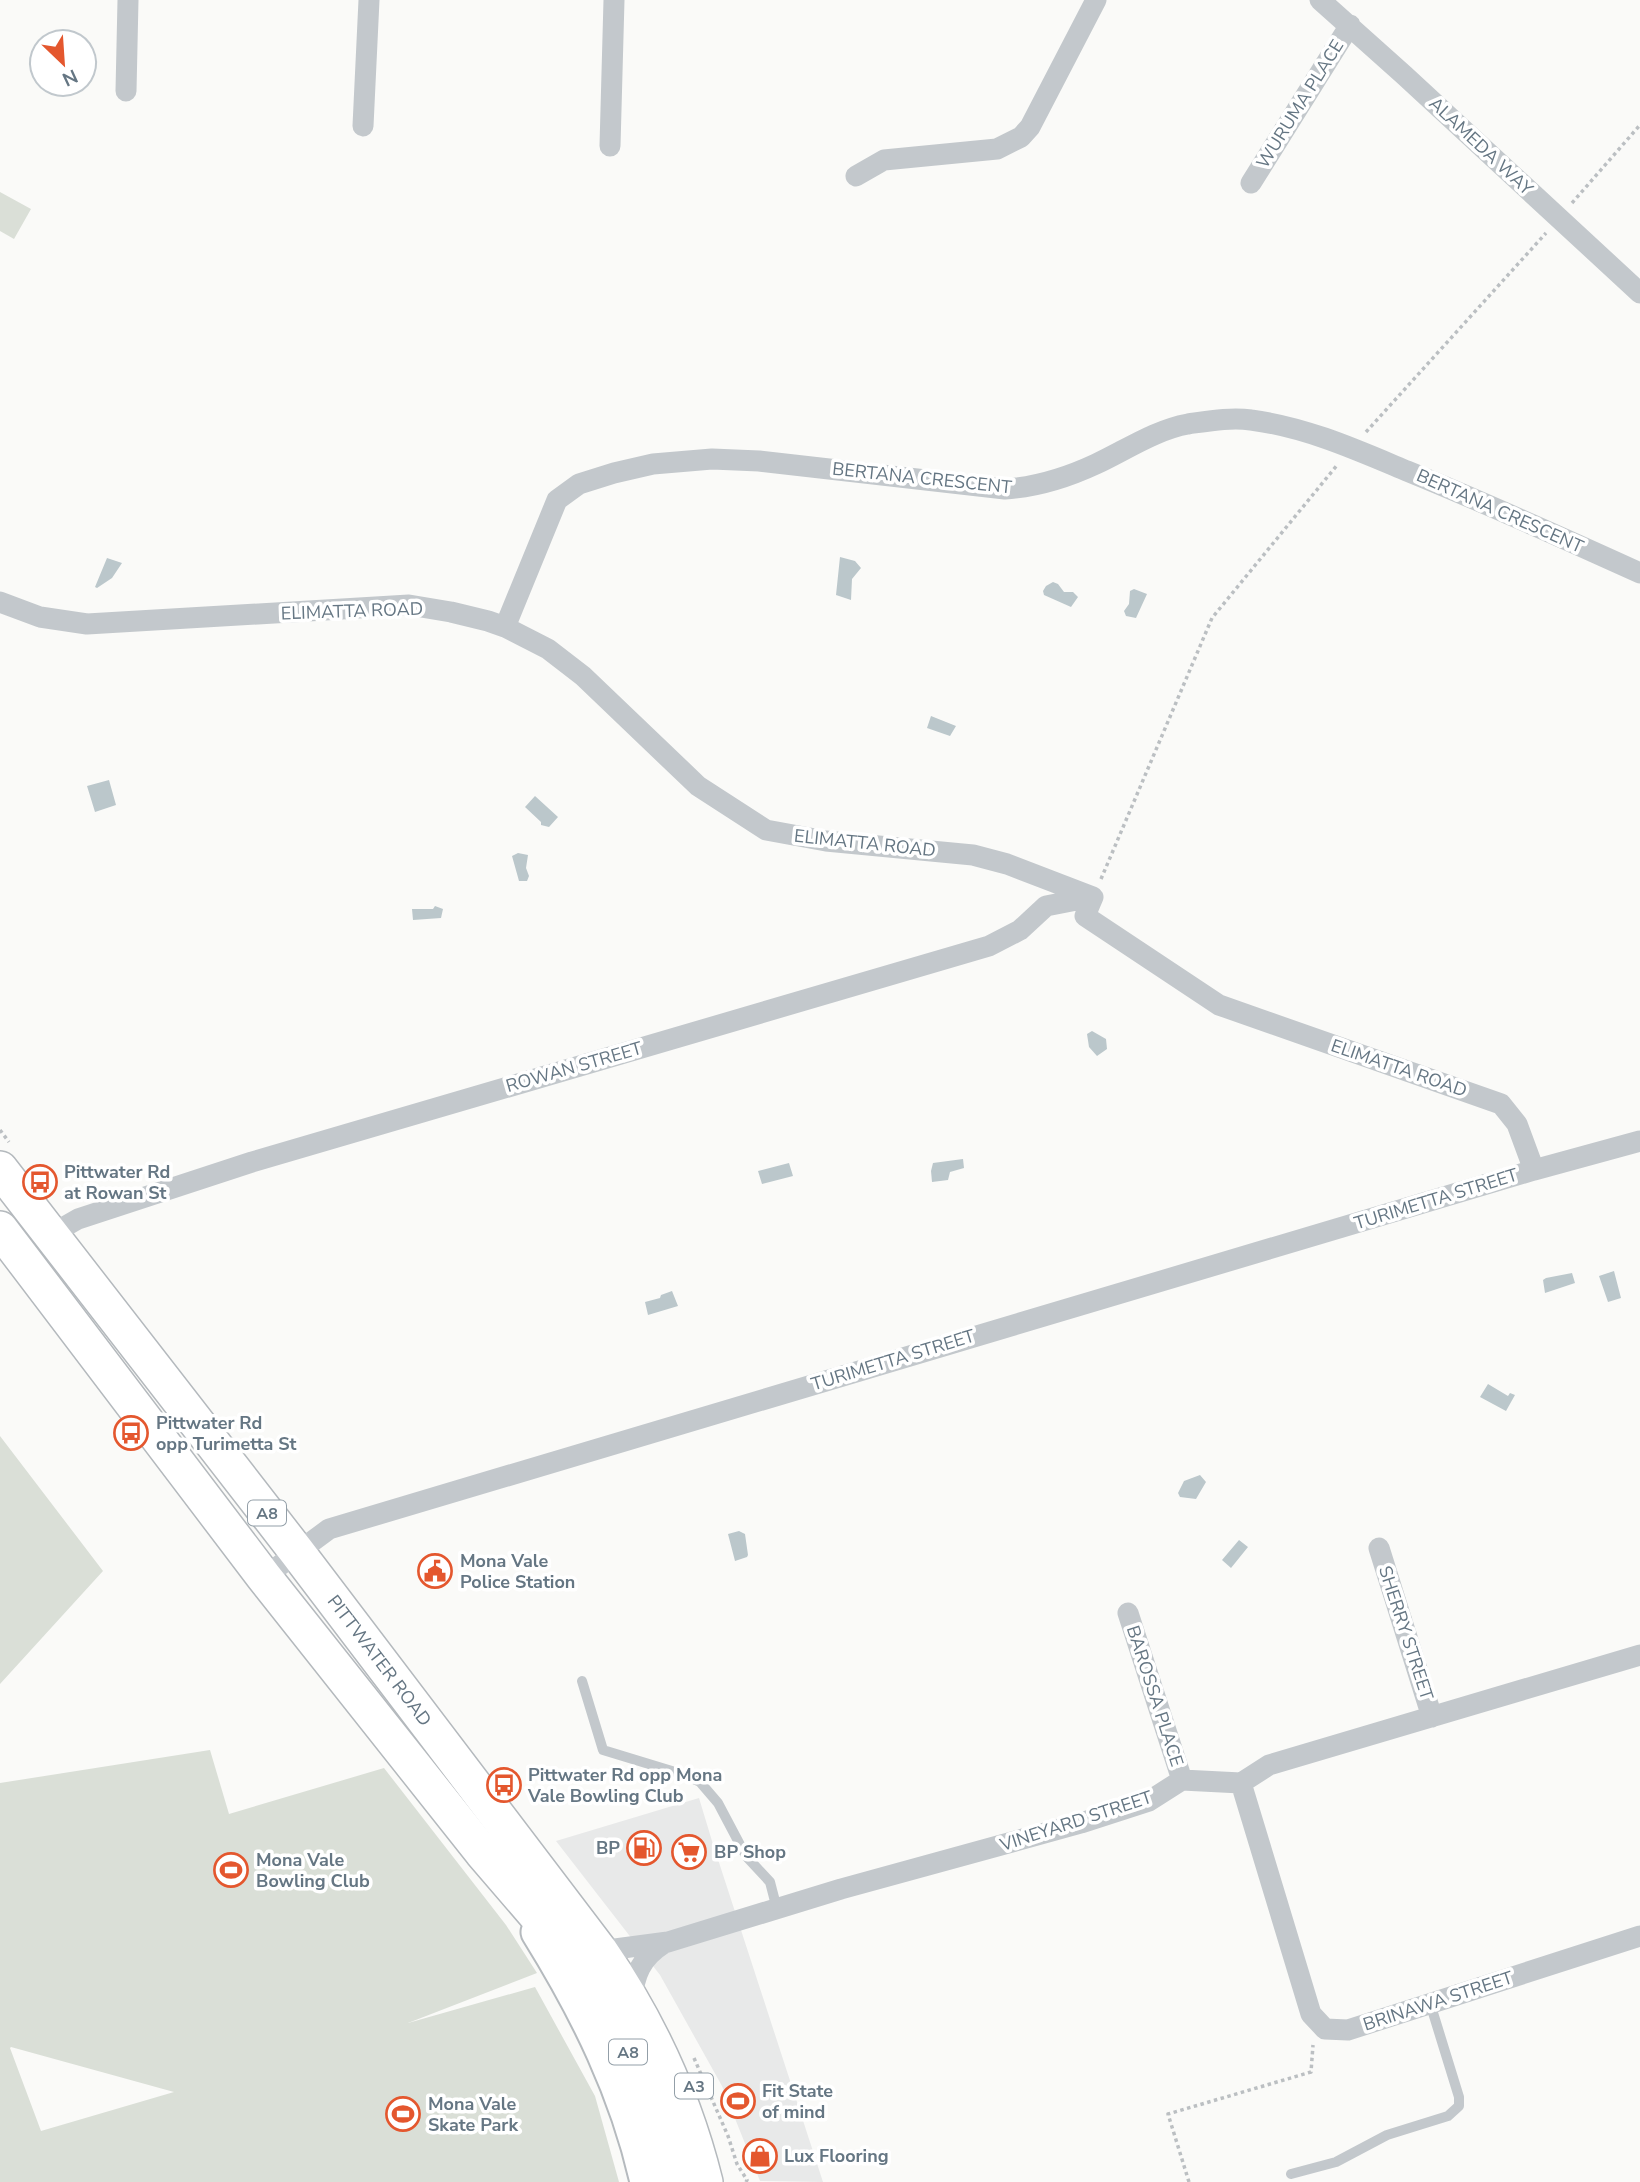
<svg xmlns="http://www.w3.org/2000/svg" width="1640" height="2182" font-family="'Nunito Sans',sans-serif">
<rect width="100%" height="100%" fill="#fafaf8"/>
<!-- built -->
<path fill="#e8e9e9" d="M699,1798L712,1841L823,2182L760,2181L722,2086L660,1975L556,1841Z"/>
<!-- green -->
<path fill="#dadfd7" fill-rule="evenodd" d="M0,192L31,209L14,239L0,231Z
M0,1436L103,1571L0,1684Z
M210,1750L229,1814L384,1768L506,1925L537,1973L408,2023L535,1987L595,2096L619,2182H0V1783ZM10,2048L11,2047L174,2092L41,2131Z"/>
<!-- water -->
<path fill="#bbc7cb" d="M840,557L855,561L861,568L852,579L851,600L836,595Z
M107,558L122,563L112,578L97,588L95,587Z
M1053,582L1058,584L1064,592H1073L1078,597L1071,607L1044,595L1043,591L1046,586Z
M1134,589L1147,594L1136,618L1126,616L1124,611L1129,604L1130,591Z
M931,716L956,726L950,736L927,728Z
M109,780L116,805L95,812L87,786Z
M535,796L558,817L549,827L541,825V822L525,807Z
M518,853L528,855L526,868L529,876L527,881H519L512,856Z
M435,906L443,909L441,918L413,920L412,909H433Z
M1092,1031L1106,1039L1107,1049L1097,1056L1089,1047L1087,1034Z
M963,1159L964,1168L950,1172L948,1180L932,1182L931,1171L933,1163Z
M789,1163L793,1176L762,1184L758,1171Z
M1614,1271L1621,1298L1608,1302L1599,1276Z
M1572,1273L1575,1283L1545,1293L1543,1280L1546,1278Z
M672,1291L678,1306L648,1315L645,1302L660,1298L661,1295Z
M1488,1384L1508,1396L1510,1393L1515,1395L1506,1411L1480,1397Z
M1200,1475L1206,1482L1196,1499L1180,1497L1178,1493L1184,1481Z
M739,1531L745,1534L748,1555L747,1557L735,1561L728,1534Z
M1239,1540L1248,1547L1231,1568L1222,1560Z"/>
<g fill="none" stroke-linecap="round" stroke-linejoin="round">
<!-- primary casing -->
<g stroke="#b5babe" stroke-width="37">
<path id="primary" d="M538,1932C587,2011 627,2092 647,2182"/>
</g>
<!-- trunk casing -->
<g stroke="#b4b9bd" stroke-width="38">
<g id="trunk">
<path id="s1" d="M0,1169L297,1552L600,1951C649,2022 684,2098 705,2182"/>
<path d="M0,1229L264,1577L482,1852L580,1966C625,2032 655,2106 674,2182"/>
</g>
</g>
<!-- path -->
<path stroke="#bbbfc2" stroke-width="3.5" stroke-dasharray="3.5 3.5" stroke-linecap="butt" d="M1572,203L1640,125
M1366,432L1546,233
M1101,879L1212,618L1338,464
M0,1130L9,1142
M694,2058L728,2136L737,2164L747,2180L746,2182
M1189,2182L1168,2114L1311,2072L1313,2045"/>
<!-- service -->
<path stroke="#c3c8cc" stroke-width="10" d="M582,1681L603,1750L685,1775L700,1782L718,1803L746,1856L770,1882L777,1909
M1291,2174L1336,2162L1387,2135L1448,2116L1459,2106V2097L1430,2003"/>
<!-- minor -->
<path stroke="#c3c8cc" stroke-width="21" d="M1320,0L1404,75L1640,293
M126,91L128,0
M363,126L369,0
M610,146L614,0
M856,176L884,160L997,149L1021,137L1030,127L1096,0
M1251,183L1350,25
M0,602L40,617L87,624L409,605L451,612L488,621L505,627L548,649L583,676L698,786L766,830L826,841L973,855L1007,864L1093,897L1085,916L1219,1005L1501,1104L1517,1124L1534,1170L1640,1141
M505,627L557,500L579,484L614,473L653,464L712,459L759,461L1005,489C1038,487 1066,478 1096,464C1126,450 1155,430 1188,424C1209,421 1231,417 1251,420C1306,427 1357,450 1407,471C1486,503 1563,538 1640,573
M50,1235L78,1219L252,1162L989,946L1020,930L1046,906L1092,897
M1379,1548L1432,1717
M264,1577L329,1529L1534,1170
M1128,1613L1182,1780
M1241,1783L1311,2014L1325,2029L1348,2030L1640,1936
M600,1951L668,1942L841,1889L1081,1823L1149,1801L1182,1780L1241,1783L1269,1765L1640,1655
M632,2000C634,1975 641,1958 663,1944"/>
<!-- primary -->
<use href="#primary" stroke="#fff" stroke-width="33"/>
<!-- trunk -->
<use href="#trunk" stroke="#fff" stroke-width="35"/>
</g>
<!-- icons -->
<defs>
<g id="bus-ring" transform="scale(1.75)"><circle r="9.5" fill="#fff" stroke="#e4572e" stroke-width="1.5"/><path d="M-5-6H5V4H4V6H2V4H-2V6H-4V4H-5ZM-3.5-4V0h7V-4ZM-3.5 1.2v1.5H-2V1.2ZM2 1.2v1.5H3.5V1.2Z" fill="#e4572e"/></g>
<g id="civic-ring" transform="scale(1.75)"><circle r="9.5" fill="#fff" stroke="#e4572e" stroke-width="1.5"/><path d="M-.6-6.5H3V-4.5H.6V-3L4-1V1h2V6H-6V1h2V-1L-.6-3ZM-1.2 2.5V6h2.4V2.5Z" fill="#e4572e"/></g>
<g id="fuel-ring" transform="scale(1.75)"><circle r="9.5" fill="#fff" stroke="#e4572e" stroke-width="1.5"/><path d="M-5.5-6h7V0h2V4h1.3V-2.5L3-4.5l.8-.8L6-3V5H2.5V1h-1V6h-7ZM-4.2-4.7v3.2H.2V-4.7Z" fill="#e4572e"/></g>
<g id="supermarket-ring" transform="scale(1.75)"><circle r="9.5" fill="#fff" stroke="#e4572e" stroke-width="1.5"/><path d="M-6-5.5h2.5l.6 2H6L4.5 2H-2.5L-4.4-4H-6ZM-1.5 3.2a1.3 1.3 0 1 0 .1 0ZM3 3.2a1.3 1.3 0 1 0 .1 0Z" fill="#e4572e"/></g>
<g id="stadium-ring" transform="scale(1.75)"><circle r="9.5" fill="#fff" stroke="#e4572e" stroke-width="1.5"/><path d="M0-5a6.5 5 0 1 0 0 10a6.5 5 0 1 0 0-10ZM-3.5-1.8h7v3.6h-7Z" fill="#e4572e"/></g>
<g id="shop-ring" transform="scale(1.75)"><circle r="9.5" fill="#fff" stroke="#e4572e" stroke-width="1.5"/><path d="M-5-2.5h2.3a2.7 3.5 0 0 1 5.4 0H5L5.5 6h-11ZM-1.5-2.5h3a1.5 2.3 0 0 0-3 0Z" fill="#e4572e"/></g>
</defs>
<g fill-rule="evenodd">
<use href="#bus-ring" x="40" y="1182"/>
<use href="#bus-ring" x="131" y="1433"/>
<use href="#civic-ring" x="435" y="1571"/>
<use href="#bus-ring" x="504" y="1785"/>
<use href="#fuel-ring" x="644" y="1848"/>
<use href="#supermarket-ring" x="689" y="1852"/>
<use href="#stadium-ring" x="231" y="1870"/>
<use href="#stadium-ring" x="738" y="2101"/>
<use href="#stadium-ring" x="403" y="2114"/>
<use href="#shop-ring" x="760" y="2156"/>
</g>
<g text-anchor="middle" stroke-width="7" stroke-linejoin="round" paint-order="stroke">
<!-- shield labels -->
<g fill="#fff" stroke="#939fa8" stroke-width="2">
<rect x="248" y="1500.5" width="38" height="25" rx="5"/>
<rect x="609" y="2039.5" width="38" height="25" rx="5"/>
<rect x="675" y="2073.5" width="38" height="25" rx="5"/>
</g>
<g font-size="16" font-weight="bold" fill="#657683">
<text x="267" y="1519">A8</text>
<text x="628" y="2058">A8</text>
<text x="694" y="2092">A3</text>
</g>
<!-- street labels -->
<g font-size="18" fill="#657683" stroke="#fff">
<text transform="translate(1300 104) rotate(-58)" y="6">WURUMA PLACE</text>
<text transform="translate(1481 146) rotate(43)" y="6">ALAMEDA WAY</text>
<text transform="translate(922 478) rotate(6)" y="6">BERTANA CRESCENT</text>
<text transform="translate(1500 511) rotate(24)" y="6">BERTANA CRESCENT</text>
<text transform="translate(352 611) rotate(-2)" y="6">ELIMATTA ROAD</text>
<text transform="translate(865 843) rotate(6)" y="6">ELIMATTA ROAD</text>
<text transform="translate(574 1067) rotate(-16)" y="6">ROWAN STREET</text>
<text transform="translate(1399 1068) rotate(19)" y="6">ELIMATTA ROAD</text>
<text transform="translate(1436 1199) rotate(-17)" y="6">TURIMETTA STREET</text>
<text transform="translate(893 1360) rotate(-17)" y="6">TURIMETTA STREET</text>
<text transform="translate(1406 1633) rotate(72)" y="6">SHERRY STREET</text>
<text dy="6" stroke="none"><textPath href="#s1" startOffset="621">PITTWATER ROAD</textPath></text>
<text transform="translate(1155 1696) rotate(72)" y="6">BAROSSA PLACE</text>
<text transform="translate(1076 1821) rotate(-18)" y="6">VINEYARD STREET</text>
<text transform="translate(1438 2001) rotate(-18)" y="6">BRINAWA STREET</text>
</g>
<!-- poi labels -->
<g font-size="18" font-weight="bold" fill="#657683" stroke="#fff" text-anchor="start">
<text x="64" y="1178">Pittwater Rd<tspan x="64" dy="21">at Rowan St</tspan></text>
<text x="156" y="1429">Pittwater Rd<tspan x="156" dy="21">opp Turimetta St</tspan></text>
<text x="460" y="1567">Mona Vale<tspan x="460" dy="21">Police Station</tspan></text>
<text x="528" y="1781">Pittwater Rd opp Mona<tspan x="528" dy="21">Vale Bowling Club</tspan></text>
<text x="620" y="1854" text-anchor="end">BP</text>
<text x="714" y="1858">BP Shop</text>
<text x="256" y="1866">Mona Vale<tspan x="256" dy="21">Bowling Club</tspan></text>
<text x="762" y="2097">Fit State<tspan x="762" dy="21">of mind</tspan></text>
<text x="428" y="2110">Mona Vale<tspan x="428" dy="21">Skate Park</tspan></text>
<text x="784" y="2162">Lux Flooring</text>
</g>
</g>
<!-- north arrow -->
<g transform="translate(63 63) rotate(155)"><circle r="33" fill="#ffffff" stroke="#c1c8cd" stroke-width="2"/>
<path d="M0-5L12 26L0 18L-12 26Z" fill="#e4572e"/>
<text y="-10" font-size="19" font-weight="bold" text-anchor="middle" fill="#657683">N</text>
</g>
</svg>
